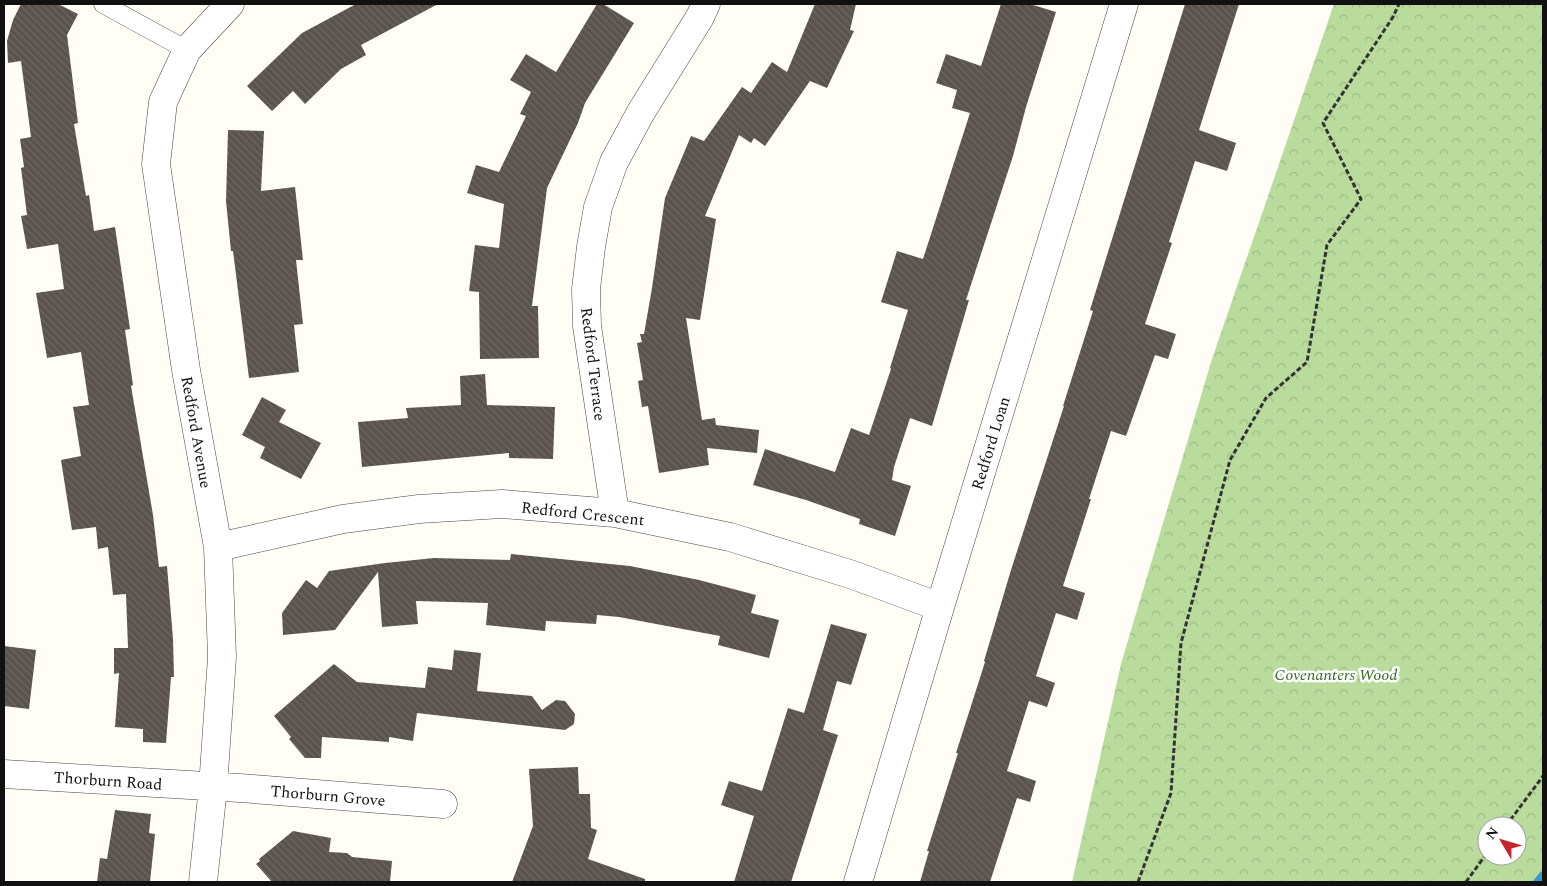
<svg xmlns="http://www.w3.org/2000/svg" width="1547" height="886" font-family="Spectral,serif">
<defs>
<pattern id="forest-crowns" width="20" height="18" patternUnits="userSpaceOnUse" patternTransform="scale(1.25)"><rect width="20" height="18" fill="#b9dc9c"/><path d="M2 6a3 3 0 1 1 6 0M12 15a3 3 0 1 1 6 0" fill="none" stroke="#9ebc85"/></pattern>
<pattern id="building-back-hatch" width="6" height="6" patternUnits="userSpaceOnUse" patternTransform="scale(1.25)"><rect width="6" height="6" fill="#5a524d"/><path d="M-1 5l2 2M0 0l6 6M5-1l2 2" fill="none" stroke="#6d6662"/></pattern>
</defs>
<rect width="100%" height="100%" fill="#fffdf5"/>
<!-- forest -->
<path fill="url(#forest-crowns)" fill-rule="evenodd" d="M1334,4H1543V882H1072L1121,664L1212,359ZM1487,826H1517V856H1487Z"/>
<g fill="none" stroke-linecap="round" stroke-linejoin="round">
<!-- stream -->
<path stroke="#3f96cf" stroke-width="9" d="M1538,882L1543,876"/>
</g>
<!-- building -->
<path fill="url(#building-back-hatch)" d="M21,4H58L78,14L67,35L78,123L74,124L86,196L89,195L94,231L115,227L130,329L125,330L133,385L131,386L153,515L159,567L167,566L173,639L174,677H171L166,743L143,742V729L115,727L119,673L114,674V648H128L126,594L113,595L108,547L98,549L96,527L72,530L61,460L81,456L73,407L89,405L81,352L47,358L36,293L64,289L58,244L27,249L21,216L27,215L21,168L24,167L20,139L31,137L21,61L8,63L7,41L13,20Z
M356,4H438L361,45L366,55L341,69L305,104L293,91L272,111L247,86L302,33Z
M597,4H603L634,23L585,103L578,123L547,188L532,306H538L539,358L480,359L479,292L469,291L475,245L499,248L504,204L467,193L476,165L499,172L526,116L520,114L531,92L510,80L526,54L556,72Z
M815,4H856L850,30L854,31L827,88L810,81L765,146L754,138L751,143L739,135L705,216L716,219L700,320L686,318L702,420L715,418L716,425L759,430L757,453L707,448L709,465L659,473L648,406L642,407L638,381L643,380L637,343L642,342L640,334H644L652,288L665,198L691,136L704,141L742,87L751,93L772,62L787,72Z
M1001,4H1030L1056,12L1026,107L1013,156L966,300H969L932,426L910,418L894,467L892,480L911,486L895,536L859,524L860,519L806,500L753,485L765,449L835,472L851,428L869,435L891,369L890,368L908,310L881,302L897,251L923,259L970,113L952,108L957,90L936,83L946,54L981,66Z
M1185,4H1239L1199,130L1236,143L1227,171L1195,161L1169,242L1172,243L1145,324L1176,334L1168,359L1155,355L1126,436L1111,431L1089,499H1091L1063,586L1085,593L1077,620L1056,613L1036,676L1055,683L1047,707L1029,701L1007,771L1036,781L1030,802L1017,798L990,882H920L929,851H927L958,753H956L985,662L984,661L1011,570L1064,406H1063L1093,311L1090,310Z
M228,130L264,131L261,191L295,187L303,260H296L303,324L294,325L299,372L249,378L233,251H231L226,201Z
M485,374L487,405L555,407L553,459L509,458V453L362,467L358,422L408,418L406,408L461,405L460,376Z
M262,397L286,410L279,422L321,443L301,479L260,458L265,447L242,435Z
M511,554L630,566L699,580L756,595L751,613L779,620L769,658L718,645L720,636L619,617L597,615L596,624L546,621L545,631L486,625L488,603L416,601L418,624L382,627L378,572L335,630L283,635L282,613L306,580L317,588L329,571L385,563L434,558L510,560Z
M831,624L867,634L851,685L837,681L823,730L838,735L791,882H734L754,816L721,805L729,781L762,791L788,708L804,713Z
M4,646L36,650L29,709L4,706Z
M454,650L481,653L477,691L532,696L542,710L556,700L565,701L575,714L574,724L565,730L417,713L413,741L389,737V742L322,737L321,758H305L289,739L291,737L274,716L334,664L357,682L425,688L428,667L452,670Z
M578,767L579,794H590L591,828L597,830L588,859L645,879V882H512L533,826L529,769Z
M115,810L151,814L149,833L155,834L150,882H97L100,858L107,859Z
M293,831L331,838L329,852L347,853L352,857L392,861L390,882H272L256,864L260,861L259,859Z"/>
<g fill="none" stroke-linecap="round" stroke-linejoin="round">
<!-- lane casing -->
<g stroke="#444" stroke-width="19">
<path id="lane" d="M103,4L187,50"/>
</g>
<!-- street casing -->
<g stroke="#444" stroke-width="29">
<path id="street" d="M615,513L587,326L586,289L591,247L598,207L614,162L641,112L700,17L706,4
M218,547L343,519L419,509L502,504L615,513L730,537L853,575L940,607
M4,774L240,788L443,804
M203,882L213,787L222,657L218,547L186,370L156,164L163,102L187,50L230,4
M858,882L940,607L1124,4"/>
</g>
<!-- path -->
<path stroke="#333" stroke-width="3" stroke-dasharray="5 2.5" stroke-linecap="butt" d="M1506,826L1543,776
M1138,882L1171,793L1181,643L1230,460L1266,398L1307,362L1327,245L1361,199L1323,123L1393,17L1399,4
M1466,882L1487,853"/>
<!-- lane -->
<use href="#lane" stroke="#fff" stroke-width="18"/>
<!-- street -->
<use href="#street" stroke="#fff" stroke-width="28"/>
</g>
<g text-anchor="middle" stroke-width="5" stroke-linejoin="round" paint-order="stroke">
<!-- street labels -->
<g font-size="16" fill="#111" stroke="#fff">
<text transform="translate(594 364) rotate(83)" y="6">Redford Terrace</text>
<text transform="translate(197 432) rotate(80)" y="6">Redford Avenue</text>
<text transform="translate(990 443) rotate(-73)" y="6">Redford Loan</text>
<text transform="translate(583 513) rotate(6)" y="6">Redford Crescent</text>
<text transform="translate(108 780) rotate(4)" y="6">Thorburn Road</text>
<text transform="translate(328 795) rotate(5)" y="6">Thorburn Grove</text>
</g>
<!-- park labels -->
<g font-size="16" font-style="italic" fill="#2f6b1f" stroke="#fff">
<text x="1336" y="680">Covenanters Wood</text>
</g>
</g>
<!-- border -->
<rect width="1547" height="886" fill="none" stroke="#111111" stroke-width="10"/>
<!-- north arrow -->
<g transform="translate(1502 841) rotate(308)"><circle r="24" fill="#ffffff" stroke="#a0a0a0"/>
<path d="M0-4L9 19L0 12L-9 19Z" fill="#c4262e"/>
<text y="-8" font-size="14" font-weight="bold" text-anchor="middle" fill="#111111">N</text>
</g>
</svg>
